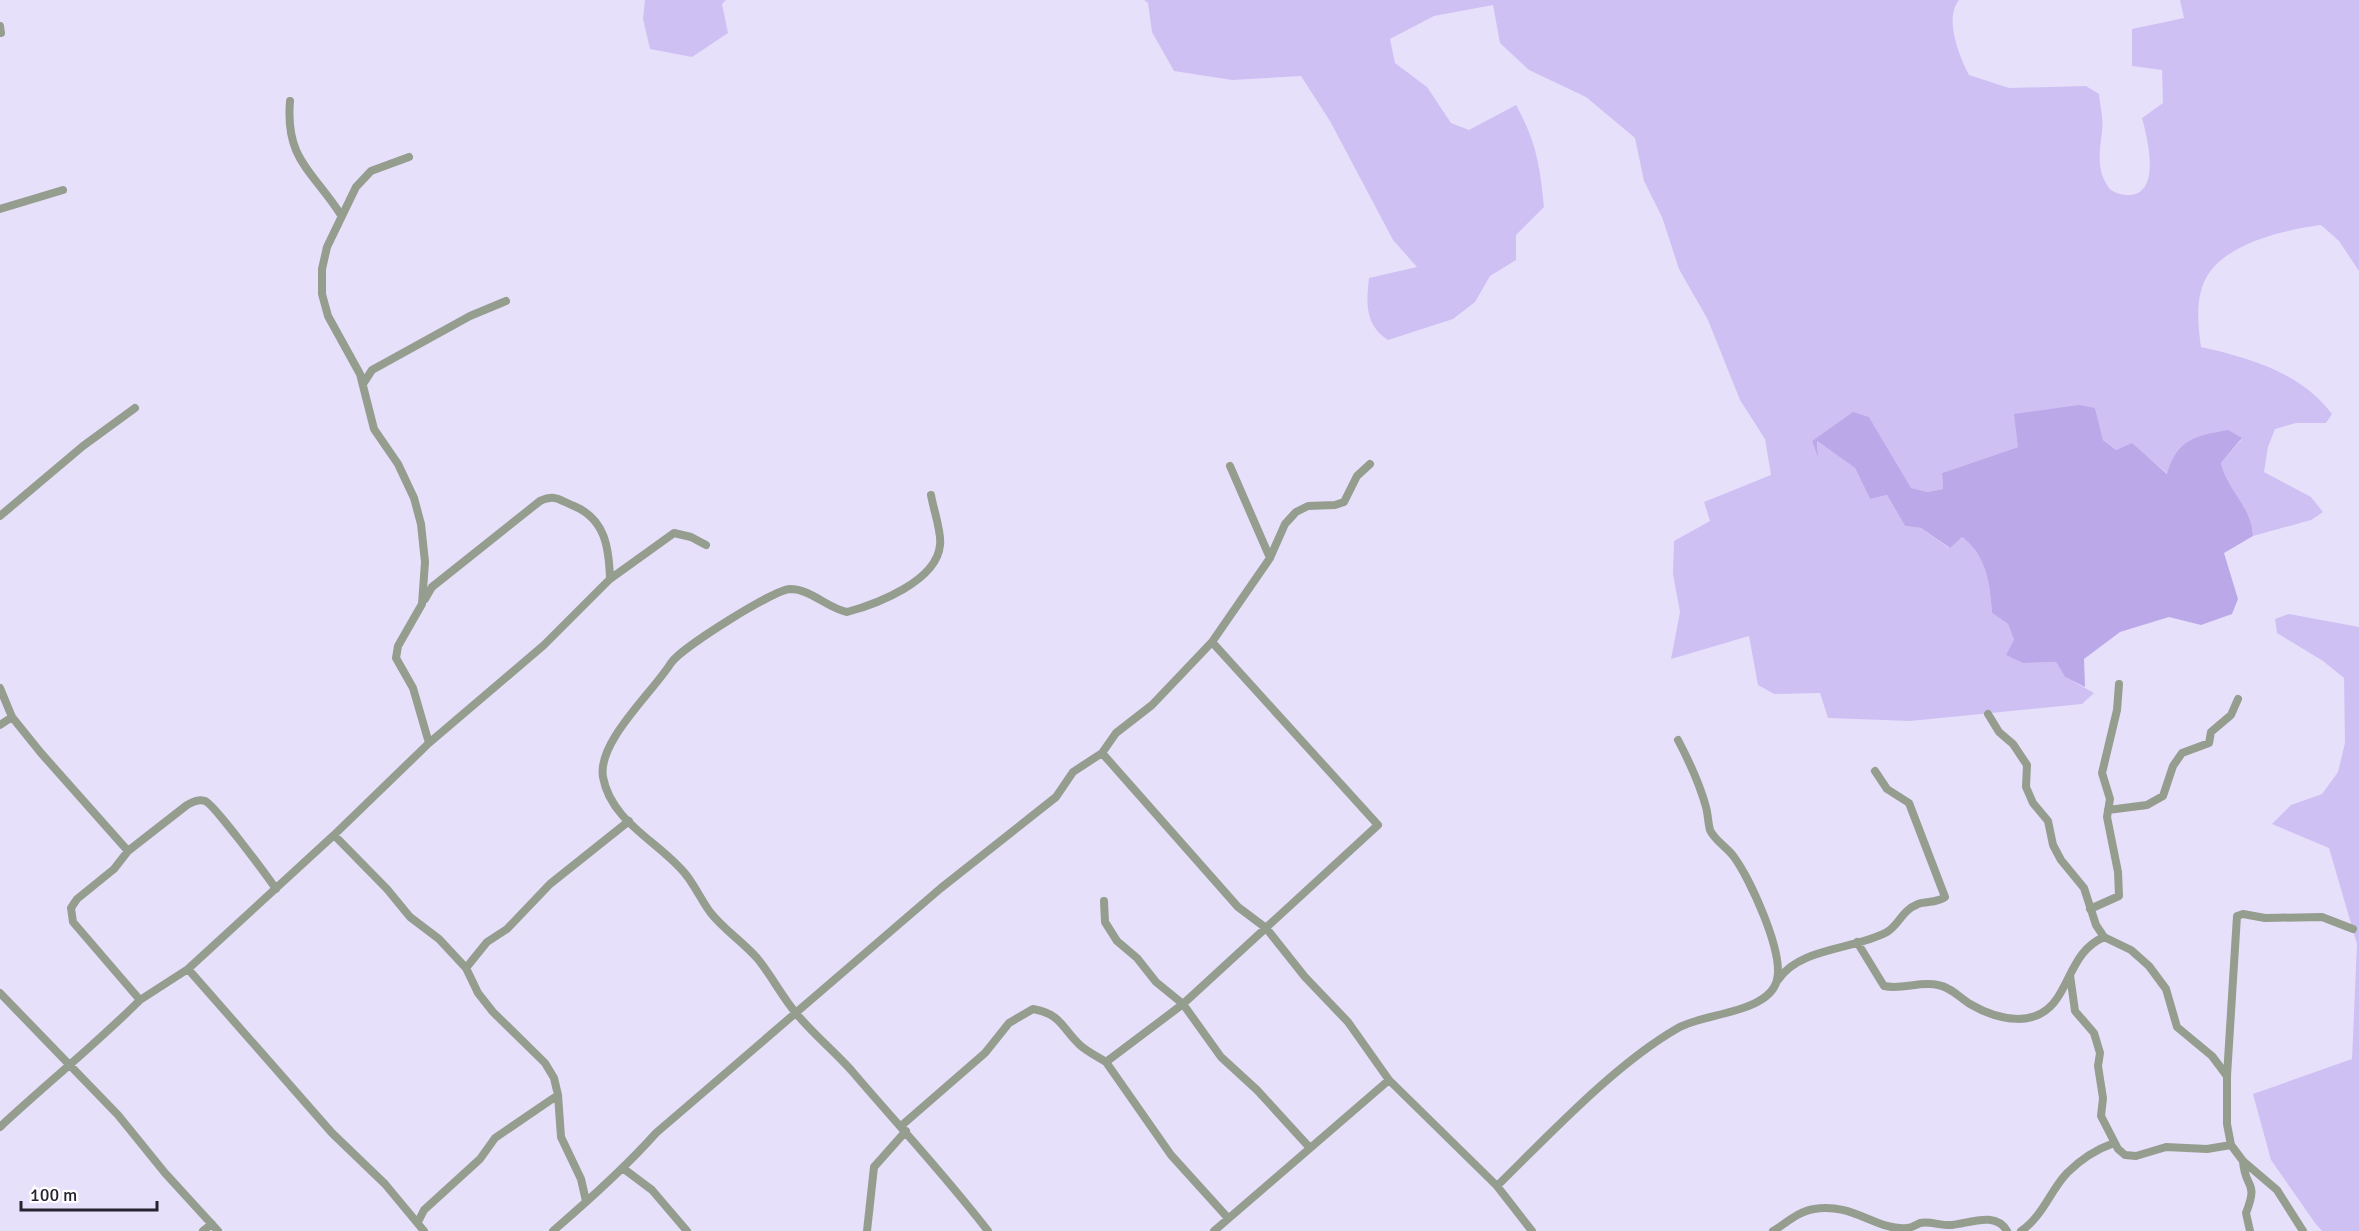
<svg xmlns="http://www.w3.org/2000/svg" width="2359" height="1231" font-family="Signika,sans-serif">
<rect width="100%" height="100%" fill="#e7e0fb"/>
<!-- green -->
<path fill="#cfc0f4" d="M645,0H726L722,4L728,33L692,57L650,49L643,19Z
M1144,0H1959C1944,18 1959,56 1969,75L2009,88L2086,86L2099,94C2100,106 2104,120 2102,131C2100,149 2096,168 2107,185C2111,192 2118,194 2126,195C2163,197 2147,137 2142,118L2163,103L2162,70L2132,66V29L2184,18L2180,0H2359V271L2339,241L2321,225C2284,230 2225,243 2206,278C2195,299 2198,325 2201,347C2250,358 2300,372 2332,414L2326,423H2296L2275,429L2268,447L2264,472L2311,497L2323,512L2311,520L2253,536C2252,506 2228,492 2221,463L2242,439L2168,474L2132,444L2116,450L2103,440L2095,408L2018,447L1942,473L1943,489L1927,492L1911,489L1869,417L1812,441L1818,454L1817,441L1855,468L1870,499L1887,495L1905,526L1921,528L1949,548L1962,537C1987,556 1990,583 1992,613L2008,624L2023,663L2056,662L2065,677L2094,693L2082,704L1910,721L1828,718L1820,693L1774,694L1758,685L1749,636L1671,659L1680,612L1673,574L1674,541L1710,521L1704,502L1771,475L1765,439L1740,400L1708,320L1679,269L1662,217L1644,181L1635,138L1586,97L1529,70L1500,43L1493,5L1434,16L1390,39L1395,63L1427,87L1451,123L1469,130L1516,105C1536,141 1540,166 1544,207L1516,235V260L1490,276L1475,302L1453,319L1388,340C1365,325 1366,304 1369,278L1417,267L1393,240L1330,121L1301,76L1232,80L1174,71L1152,32L1148,3Z
M2289,614L2359,627V1231H2322L2315,1223L2271,1160L2253,1094L2352,1059L2357,944L2329,848L2272,824L2291,805L2322,794L2338,772L2345,743L2344,678L2323,661L2277,633L2275,619Z"/>
<!-- forest -->
<path fill="#bba8e9" d="M2079,405L2095,408L2103,440L2116,450L2132,443L2167,474C2177,439 2195,436 2228,430L2242,438L2221,463C2228,492 2252,506 2253,536L2224,553L2238,599L2232,614L2201,625L2169,617L2120,632L2084,659L2085,687L2065,677L2056,662L2023,663L2006,655L2014,640L2008,624L1992,613C1990,584 1987,556 1962,537L1950,548L1921,528L1905,526L1887,495L1870,499L1855,468L1817,441L1818,457L1812,441L1853,412L1869,417L1911,488L1927,492L1943,489L1942,473L2018,447L2014,414Z"/>
<g fill="none" stroke-linecap="round" stroke-linejoin="round">
<!-- street -->
<path stroke="#959d8f" stroke-width="8" d="M0,26L1,33
M290,101C285,160 313,171 341,215
M409,157L371,171L356,187L327,247L322,269V294L328,316L360,374L374,429L398,464L414,498L421,524L425,562L422,604L398,646L396,658L413,688L429,743
M0,209L63,190
M363,384L372,370L470,316L506,301
M1230,466L1270,558
M931,495C933,508 942,533 940,545C937,581 877,604 847,612C827,608 811,589 790,589C773,590 681,648 671,663C653,692 597,742 603,777C611,823 662,843 687,876C696,888 702,901 710,912C723,929 743,942 757,958C771,975 781,995 795,1012C812,1033 833,1050 851,1070C897,1124 945,1175 988,1231
M0,516L83,446L135,408
M425,599L432,587L540,501C556,494 559,500 574,506C605,519 609,547 610,579
M1212,642L1378,825L1183,1004L1106,1062L1171,1155L1228,1218
M0,688L12,717L41,753L128,851L114,869L77,899L71,908L73,922L140,1000C95,1045 46,1084 0,1127
M1988,714L1999,732L2013,744L2027,765L2026,787L2033,803L2048,821L2053,845L2061,860L2084,888L2096,925L2104,937L2131,950L2149,966L2166,989L2177,1027L2212,1056L2227,1076
M0,725L12,717
M1102,753L1238,907L1266,928L1305,977L1348,1022L1389,1080L1497,1186L1532,1231
M2108,810L2147,805L2163,796L2173,766L2182,753L2209,743L2211,732L2231,715L2238,699
M334,835L387,889L410,917L439,939L466,968L478,993L493,1012L545,1063L554,1078L558,1095L561,1137L581,1179L586,1201
M128,851L187,805C193,802 198,799 205,801C213,803 267,876 276,889
M1104,901L1105,922L1117,941L1137,958L1156,982L1183,1004L1221,1057L1257,1090L1310,1148
M2090,909L2119,896L2118,872L2107,817L2110,799L2102,773L2117,710L2119,684
M1857,942L1884,986C1902,990 1920,981 1938,985C1951,987 1960,998 1970,1004C1999,1021 2038,1029 2058,997C2073,973 2077,949 2104,937
M466,968L487,942L507,929L550,884L629,821
M188,969L332,1133L385,1184L424,1231
M2070,975L2075,1011L2094,1033L2100,1053L2098,1066L2103,1098L2101,1116L2118,1149L2125,1155L2136,1156L2166,1147L2207,1149L2231,1145
M1778,980C1800,947 1854,950 1887,932C1900,924 1901,911 1918,904C1927,901 1937,903 1945,897L1909,803L1887,789L1875,771
M0,993L118,1115L165,1173L218,1231
M140,1000L188,969L334,835L429,743L544,645L610,579L674,533L691,537L706,545
M901,1126L985,1053L1009,1023L1033,1009C1062,1014 1062,1029 1081,1046C1088,1052 1098,1057 1106,1062
M2243,1161C2245,1190 2259,1180 2246,1213L2250,1231
M624,1169L652,1190L687,1231
M1497,1186C1549,1135 1615,1064 1678,1028C1704,1013 1769,1013 1777,980C1784,952 1750,879 1734,857C1728,848 1714,840 1710,830C1708,823 1708,814 1706,807C1700,785 1689,761 1678,740
M418,1222L424,1210L480,1159L495,1138L558,1095
M203,1231L212,1224
M553,1231C589,1200 625,1168 656,1133L941,888L1056,797L1073,772L1102,753L1116,733L1152,705L1212,642L1270,558L1285,524L1296,512L1308,506L1335,505L1344,502L1357,476L1370,464
M867,1231L874,1167L906,1131
M1214,1231L1389,1080
M1773,1231C1785,1224 1799,1211 1814,1209C1852,1202 1877,1231 1907,1228C1911,1228 1916,1225 1920,1223C1930,1221 1942,1226 1952,1225C1970,1223 1996,1211 2007,1231
M2021,1231C2043,1216 2050,1191 2067,1173C2080,1160 2097,1149 2114,1143
M2303,1231L2277,1190L2243,1161L2231,1145L2227,1124V1076L2237,916L2243,914L2265,918L2322,917L2353,929"/>
</g>
<!-- scale -->
<path d="M21 1201v9h136v-9" fill="none" stroke="#272330" stroke-width="3"/>
<text x="30" y="1201" font-size="18" fill="#272330" stroke="#ffffff" stroke-width="4.5" paint-order="stroke">100 m</text>
</svg>
